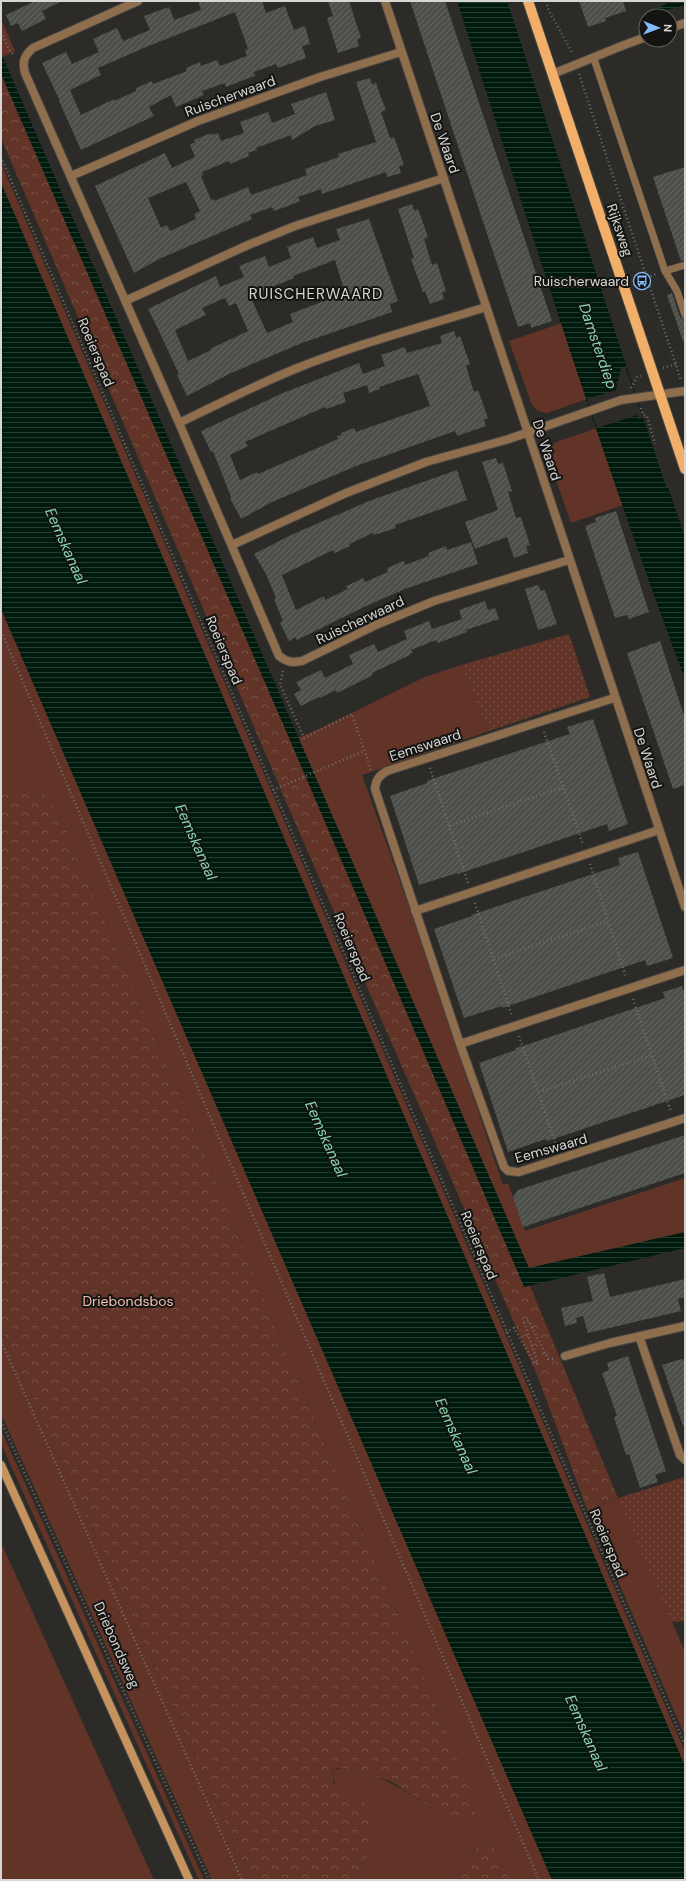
<svg xmlns="http://www.w3.org/2000/svg" width="686" height="1881" font-family="'DM Sans',sans-serif">
<defs>
<pattern id="forest-crowns" width="20" height="18" patternUnits="userSpaceOnUse"><rect width="20" height="18" fill="#623428"/><path d="M2 6a3 3 0 1 1 6 0M12 15a3 3 0 1 1 6 0" fill="none" stroke="#785146"/></pattern>
<pattern id="park-dots" width="8" height="8" patternUnits="userSpaceOnUse"><rect width="8" height="8" fill="#623428"/><path d="M2 2h.1M6 6h.1" fill="none" stroke="#785146" stroke-width="1.8" stroke-linecap="round"/></pattern>
<pattern id="water-rules" width="6" height="5" patternUnits="userSpaceOnUse"><rect width="6" height="5" fill="#001b0d"/><path d="M0 2.5h6" fill="none" stroke="#243b2f"/></pattern>
<pattern id="building-hatch" width="6" height="6" patternUnits="userSpaceOnUse"><rect width="6" height="6" fill="#4d4f4b"/><path d="M-1 1l2-2M0 6l6-6M5 7l2-2" fill="none" stroke="#666864"/></pattern>
</defs>
<rect width="100%" height="100%" fill="#2c2b27"/>
<!-- grass -->
<path fill="#623428" d="M1,19L15,51L1,58Z
M1,163L685,1752V1766L1,183Z
M562,323L587,399L547,413L538,411L532,405L509,341Z
M597,428L623,505L571,523L548,457L550,448L556,442Z
M1,609L552,1880H510L492,1843C488,1845 481,1846 477,1848C463,1857 470,1874 446,1880H362L368,1851L364,1802C344,1797 334,1792 332,1770C362,1761 410,1794 435,1810L471,1794L435,1701L298,1382L208,1162L60,815L47,796L29,789L1,790Z
M461,665L489,731L362,775L417,929L503,1185L508,1183L525,1231L685,1178V1232L521,1270L291,741L323,727L425,677Z
M1,1327L251,1880H212L1,1414Z
M1,1430L204,1880H199L1,1444Z
M619,1498L685,1652V1736L587,1509Z
M1,1543L14,1571L154,1880H1Z"/>
<!-- forest -->
<path fill="url(#forest-crowns)" d="M1,66L525,1279L530,1286L618,1498L587,1509L537,1375L290,811L1,138Z
M10,788L29,789L47,796L60,815L208,1162L298,1382L435,1701L471,1794L475,1813L470,1820L435,1810L392,1782L357,1770L337,1768L332,1770L333,1782L338,1789L350,1798L364,1802L371,1812L368,1851L362,1880H251L1,1327V790Z
M492,1843L510,1880H446C470,1874 463,1857 477,1848C481,1845 488,1845 492,1843Z"/>
<!-- park -->
<path fill="url(#park-dots)" d="M569,634L590,697L489,731L461,665Z
M685,1477V1621L672,1622L618,1498Z"/>
<!-- water -->
<path fill="url(#water-rules)" d="M457,1H507L666,487H668L685,537V679C601,456 530,228 457,1Z
M673,1H685V5L648,15V12Z
M1,53L529,1268L685,1232V1248L524,1287L283,724L1,74Z
M1,183L685,1766V1880H552L1,609Z"/>
<!-- pier -->
<path fill="#2c2b27" d="M625,366L643,418L639,419L637,415L597,428L587,399L616,390L621,368Z"/>
<!-- building -->
<path fill="url(#building-hatch)" fill-rule="evenodd" d="M35,1H62L42,11L46,19L22,31L18,23L11,26L6,15Z
M198,1H262L266,13L285,6L294,30L305,26L310,44L302,46L306,58L278,68L276,64L254,72L255,76L241,81L226,87L225,83L202,91L204,95L176,107L171,95L149,107L154,116L81,150L59,101H60L42,63L66,52L72,64L99,52L93,39L117,28L123,41L150,30L144,16L169,7L174,20L201,10ZM235,12L248,49L245,50L247,56L220,66L217,60L201,66L200,62L186,68L187,71L153,84L152,81L136,88V91L114,101V99L81,115L70,90L101,75L98,68L146,47Z
M328,1H349L361,38L357,39L359,46L338,53L327,18L333,16Z
M410,1H445L552,321L531,328L530,323L518,327Z
M579,1H623L626,11L605,18L606,21L588,27Z
M370,78L372,84L376,83L381,97L386,110L381,112L390,138L394,137L404,165L399,166L401,173L387,177L386,172L322,194L321,189L298,197L300,201L288,206L274,211L272,207L250,215L252,219L159,259L134,273L95,186L165,153L172,168L195,157L190,145L195,142L194,140L211,133L212,135L218,133L221,141L244,133L240,122L268,112L272,123L295,114L291,104L326,92L335,120L315,126L292,140L291,135L256,148L257,150L248,153L249,156L230,164L229,161L202,172L203,175L201,176L211,200L213,199L214,201L248,187L251,195L307,175L305,169L339,157L338,154L376,142L356,82ZM186,182L200,211L194,214L196,219L170,231L167,225L161,228L148,198Z
M685,167V260L681,261L653,177Z
M412,204L414,211L418,209L428,237L424,239L432,265L437,263L446,291L442,293L444,299L430,304L425,291L423,292L411,259L414,258L398,209Z
M369,219L398,301L390,304L392,312L302,343L231,373L187,396L177,375L179,374L158,329L148,309L216,276L220,287L244,277L239,266L265,256L269,267L291,258L287,247L313,237L317,248L340,240L336,229ZM335,260L345,293L290,314L293,322L267,333L250,296L294,278L293,276ZM225,298L229,306L236,303L248,331L210,349L211,350L188,361L175,330L206,315L202,308Z
M672,293L680,317L685,320V341H683L667,295Z
M454,331L456,338L460,336L470,364L466,366L474,392L478,390L488,418L484,420L486,426L457,436L455,431L356,466L272,502L241,519L230,498L231,497L213,451L211,452L201,431L283,393L359,363L363,374L385,366L381,355L405,347L407,353L442,343L440,336ZM418,374L430,406L356,432L354,428L341,433V435L337,436L338,439L258,474L257,472L240,480L230,455L248,446L245,442L325,407L326,409L346,402L343,393L367,385L369,393L380,389L379,387Z
M496,458L498,464L503,463L512,491L508,492L516,518L521,517L530,545L526,546L528,553L514,558L507,537L475,549L465,522L498,510L482,462Z
M457,470L467,500L395,525L396,528L374,535L373,533L349,544L350,546L335,553L333,550L282,575L296,610L324,596L325,600L348,589L346,586L355,582L363,578L365,582L388,572L387,568L404,561L405,565L429,556L428,553L446,546L447,550L471,542L478,564L405,589L366,606L297,640L295,637L289,641L280,623L283,621L274,599L276,598L266,574L254,554L291,535L369,501Z
M616,511L649,612L629,619L627,615L615,618L585,526L596,522L595,518Z
M538,585L541,591L545,590L557,624L538,630L525,589Z
M485,601L488,610L495,608L499,619L466,630L467,632L438,643L436,640L411,650L413,653L409,654L410,655L372,673L373,675L337,693L336,690L320,698L319,697L301,706L294,694L301,690L296,682L321,670L325,678L353,664L349,655L374,644L378,652L407,639L404,631L429,621L432,629L462,619L459,610Z
M660,641L685,719V785L673,789L627,653Z
M593,719L628,824L609,831L607,824L458,874L457,873L419,885L390,796L427,783V781L435,778L570,734L567,727Z
M638,852L673,958L647,966L645,960L502,1008V1006L464,1018L434,929L472,916L471,915L620,865L618,858Z
M682,986L685,995V1095L547,1141L546,1139L508,1152L479,1063L516,1050V1048L523,1046L665,998L663,992Z
M685,1135V1173L523,1227L513,1197L518,1190Z
M604,1273L610,1297L685,1279V1297L678,1299L681,1311L588,1333L583,1316L576,1318L577,1323L565,1326L561,1308L593,1301L587,1277Z
M628,1356L666,1471L655,1475L658,1482L640,1488L629,1454L626,1455L614,1417L617,1416L602,1373L609,1370L607,1363Z
M681,1359V1360L685,1359V1426H683L662,1365Z"/>
<g fill="none" stroke-linecap="round" stroke-linejoin="round">
<!-- lane casing -->
<g stroke="#474643" stroke-width="8">
<path id="lane" d="M594,59L665,271L677,291L685,315
M665,271L685,265"/>
</g>
<!-- street casing -->
<g stroke="#474643" stroke-width="10">
<path id="street" d="M138,1L33,48C24,56 22,61 25,73L179,423L279,656C287,662 292,663 302,661L376,625L434,601L569,560
M385,1L685,907
M670,28L685,23
M552,74C584,62 614,48 646,37
M71,176L198,121L320,77L401,52
M125,301L248,245L295,226L444,178
M179,423C218,404 256,385 295,369C357,344 422,327 486,307
M232,545L346,493L426,462L509,439L621,400L685,391
M614,698L387,771C379,776 376,779 375,789L460,1044L504,1167L508,1171L519,1172L685,1118
M415,911L659,830
M460,1044L685,970
M639,1336L680,1455L685,1460
M565,1356L610,1343L685,1326"/>
</g>
<!-- secondary casing -->
<g stroke="#474643" stroke-width="10">
<path id="secondary" d="M1,1465L189,1880"/>
</g>
<!-- primary casing -->
<g stroke="#474643" stroke-width="12">
<path id="primary" d="M528,1L685,469"/>
</g>
<!-- path -->
<path stroke="#706f6b" stroke-width="2.5" stroke-dasharray="1 3" stroke-linecap="butt" d="M546,1L549,11L573,54
M1,32L10,51L14,55
M579,74L681,380
M1,157L685,1745
M647,278L656,274
M663,368L676,364
M631,388L637,377L641,376
M641,408L643,415L647,416L655,444
M1,631L539,1880
M283,671L280,684L304,738L352,714L371,770
M544,732L583,844
M430,768L468,883
M273,790L364,751
M449,826L563,787
M590,864L626,977
M475,903L512,1016
M494,959L608,921
M633,999L671,1112
M519,1036L557,1148
M539,1092L652,1055
M506,1332L514,1328L535,1364L538,1363L524,1323L529,1321L548,1359H555
M1,1341L242,1880
M1,1421L209,1880"/>
<!-- lane -->
<use href="#lane" stroke="#8e6e4d" stroke-width="7"/>
<!-- street -->
<use href="#street" stroke="#8e6e4d" stroke-width="8"/>
<!-- secondary -->
<use href="#secondary" stroke="#c6935e" stroke-width="8"/>
<!-- primary -->
<use href="#primary" stroke="#f1af69" stroke-width="10"/>
</g>
<!-- icons -->
<defs>
<g id="bus-ring" transform="scale(0.9)"><circle r="9.5" fill="#141412" stroke="#84bcfb" stroke-width="1.5"/><path d="M-5-6H5V4H4V6H2V4H-2V6H-4V4H-5ZM-3.5-4V0h7V-4ZM-3.5 1.2v1.5H-2V1.2ZM2 1.2v1.5H3.5V1.2Z" fill="#84bcfb"/></g>
</defs>
<g fill-rule="evenodd">
<use href="#bus-ring" x="642" y="281"/>
</g>
<g text-anchor="middle" stroke-width="4" stroke-linejoin="round" paint-order="stroke">
<!-- street labels -->
<g font-size="14" fill="#d7d6d3" stroke="#141412">
<text transform="translate(230 96) rotate(-20)" y="5">Ruischerwaard</text>
<text transform="translate(445 143) rotate(71)" y="5">De Waard</text>
<text transform="translate(620 230) rotate(71)" y="5">Rijksweg</text>
<text transform="translate(96 352) rotate(67)" y="5">Roeierspad</text>
<text transform="translate(547 450) rotate(72)" y="5">De Waard</text>
<text transform="translate(360 620) rotate(-25)" y="5">Ruischerwaard</text>
<text transform="translate(224 650) rotate(67)" y="5">Roeierspad</text>
<text transform="translate(425 745) rotate(-18)" y="5">Eemswaard</text>
<text transform="translate(648 758) rotate(72)" y="5">De Waard</text>
<text transform="translate(352 947) rotate(67)" y="5">Roeierspad</text>
<text transform="translate(551 1148) rotate(-16)" y="5">Eemswaard</text>
<text transform="translate(479 1245) rotate(67)" y="5">Roeierspad</text>
<text transform="translate(608 1543) rotate(67)" y="5">Roeierspad</text>
<text transform="translate(117 1645) rotate(66)" y="5">Driebondsweg</text>
</g>
<!-- poi labels -->
<g font-size="14" fill="#d7d6d3" stroke="#141412" text-anchor="end">
<text x="629" y="286">Ruischerwaard</text>
</g>
<!-- park labels -->
<g font-size="14" fill="#f5c0b2" stroke="#141412">
<text x="128" y="1306">Driebondsbos</text>
</g>
<!-- neighbourhood labels -->
<g font-size="15" letter-spacing="1" fill="#d7d6d3" stroke="#141412">
<text x="316" y="299">RUISCHERWAARD</text>
</g>
<!-- water labels -->
<g font-size="15" font-style="italic" fill="#83d9ab" stroke="#141412">
<text transform="translate(598 346) rotate(71)" y="5">Damsterdiep</text>
<text transform="translate(66 546) rotate(66)" y="5">Eemskanaal</text>
<text transform="translate(196 842) rotate(66)" y="5">Eemskanaal</text>
<text transform="translate(326 1139) rotate(66)" y="5">Eemskanaal</text>
<text transform="translate(456 1436) rotate(66)" y="5">Eemskanaal</text>
<text transform="translate(586 1733) rotate(66)" y="5">Eemskanaal</text>
</g>
</g>
<!-- border -->
<rect width="686" height="1881" fill="none" stroke="#d7d6d3" stroke-width="4"/>
<!-- north arrow -->
<g transform="translate(658 28) rotate(91)"><circle r="19" fill="#141412" stroke="#62625f"/>
<path d="M0-3L7 15L0 10L-7 15Z" fill="#84bcfb"/>
<text y="-6" font-size="11" font-weight="bold" text-anchor="middle" fill="#d7d6d3">N</text>
</g>
</svg>
